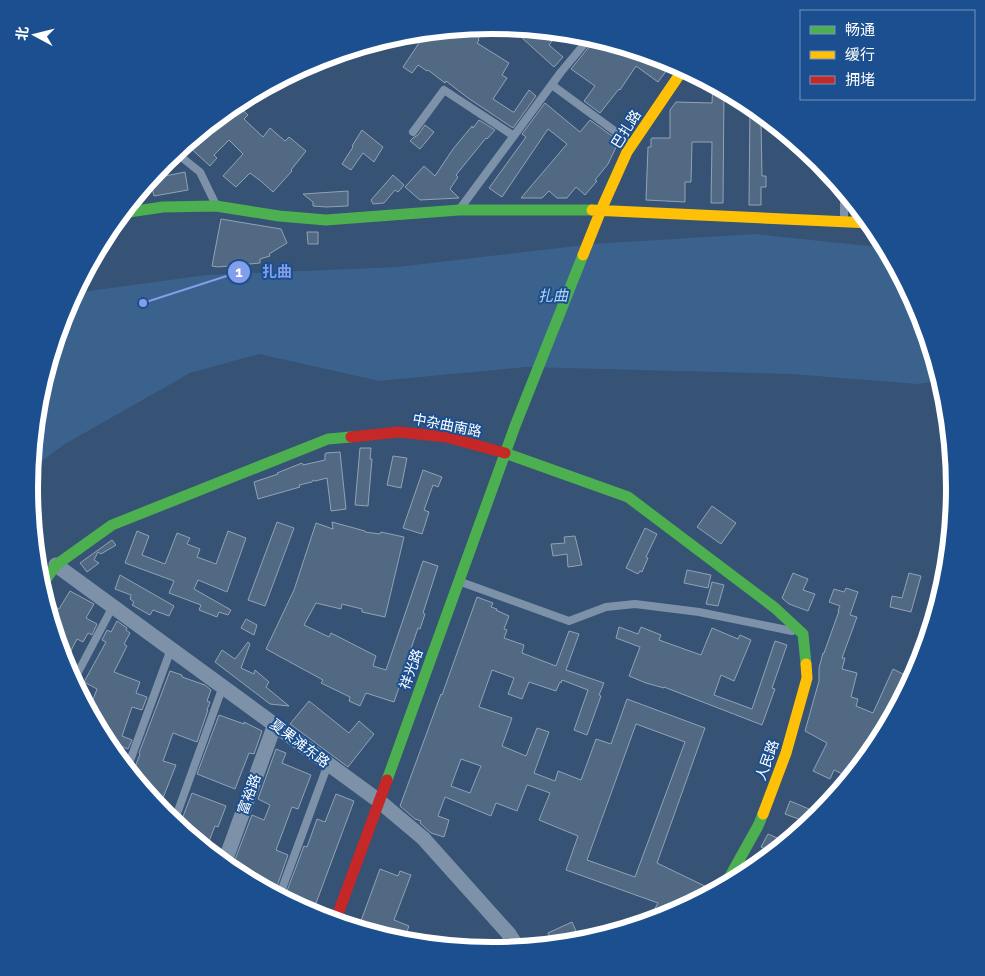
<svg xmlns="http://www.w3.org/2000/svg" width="985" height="976" font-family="Raleway,'Noto Sans SC',sans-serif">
<rect width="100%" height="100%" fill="#365274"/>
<!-- water -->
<path fill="#3b618d" d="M754,234L887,248L920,311L941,381L917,384L791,374L526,367L379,381L259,354L190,373L65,444L31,469L38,397L65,311L74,293L206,275L397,267L592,244Z"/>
<!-- building -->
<path fill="#526984" stroke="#92a2b6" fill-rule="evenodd" d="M489,25L478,39L479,40L477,43L509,63L502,75L507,78L493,99L513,112H514L529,90L536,96L513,128L468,98L446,81L445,83L428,70L427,71L418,65L412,73L403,67L427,31Z
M510,27L540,30L552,41L549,45L563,57L554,67Z
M596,38L655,56L652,60L667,70L658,82L636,66L620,90L619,89L600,113L584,101L595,86L571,69Z
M713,83L724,89L723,203H711L712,142H692L691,182H685V202L646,200L648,147H651V139L652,138H670V110L676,102L712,103Z
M235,103L248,115L244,119L263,137L270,128L285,141L289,137L306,151L291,170L292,171L273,192L262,182L250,173L236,187L223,176L243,154L229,140L214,155L217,158L210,166L186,144Z
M545,103L580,132L590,120L619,141L608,164L595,180L597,181L585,195L576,187L567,198H557L549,191L542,198H521L567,144L548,129L502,197L489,188L526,137L522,134Z
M750,103L773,122H761L762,176H766V187H761V205H749Z
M479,120L495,130L487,139L486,138L456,175L458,177L450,189L459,198L420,200L405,187L424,166L435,176L453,149L472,126L473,128Z
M425,125L434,132L420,149L410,141L413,138L418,135Z
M362,130L383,147L374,162L363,153L351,170L342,164L353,147L352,146Z
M185,172L188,190L154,196L150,179Z
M393,175L404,185L398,192L395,190L384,203L373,204L371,200Z
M348,191V206L326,207L313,206V202L303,194Z
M221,219L281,229L287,243L269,254L270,256L260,259V263L218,267L212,266Z
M307,232H318V244H308Z
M360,448H371L370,459H372L368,506L355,505Z
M340,452L346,509L331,511L327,478L315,481L313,480L312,482L299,485L300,487L258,499L254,482L278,474L277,473L302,463L303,465L325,460V454L326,453Z
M393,456L407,458L401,488L387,485Z
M423,470L442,477L438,487L433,485L424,510L429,512L422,534L403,528Z
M712,506L736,523L721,544L697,527Z
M277,522L294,528L265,606L248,600Z
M332,522L365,531V532L380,534L381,532L404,537L385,617L362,612V609L342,604L341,609L316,603L304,625L329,637L331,633L376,656L373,666L386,670L423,561L438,566L423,613L425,614L420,629L418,628L400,681L401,682L394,702L366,693L360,706L349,701L350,697L321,683L323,680L266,649L294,590L316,523L333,529Z
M645,528L657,534L646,557L648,558L642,572L640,571L638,574L626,568Z
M137,531L149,536L142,555L165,564L177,533L190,538L187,544L200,549L197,557L216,564L228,531L246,538L227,592L198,580L194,589L231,610L228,615L219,612L217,617L199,610L201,605L169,593L174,581L125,563Z
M575,536L582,565L568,567L567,554L553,556L551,544L565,543L564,537Z
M112,540L116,545L101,554L98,552L94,560L99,563L87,572L80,563Z
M687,570L711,575L708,588L684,583Z
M793,573L808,579L803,590L815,594L808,611L789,604L782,598Z
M909,573L921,576L911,612L890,607L892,596L902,598Z
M120,575L174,606L169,616L153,610L150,615L132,605L134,602L130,599L131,595L115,589Z
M712,582L724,585L718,606L706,604Z
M846,588L858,592L850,615L857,617L842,658H845L842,669L857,673L851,697L858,699L856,706L873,713L893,669L913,679L885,731L883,730L874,750L851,778L834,770L830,779L813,771L827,743L805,731L819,681V668L823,653H824L839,611H838L840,606L829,602L834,589L844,592Z
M70,591L94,604L86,618L97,624L92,635L88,633L83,642L77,639L64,664L45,601L59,609Z
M477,597L493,603L491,607L497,609L496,610L509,616L504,629L507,630L504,638L524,645L522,653L556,666L569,631L579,634L566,670L604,683L599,695L601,696L587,735L574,730L588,690L562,680L561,683L560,682L556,691L529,682L522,699L508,694L514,678L492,670L479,707L512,718L502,746L526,756L537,728L549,732L534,773L555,781L558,771L581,780L596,739L611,744L627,699L705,728L657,863L711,889L707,896L700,899L694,896L690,905L669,916L647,923L658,903L566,870L578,836L539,820L550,793L528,785H527L517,811L496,803L491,816L445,797L438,816L449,820L444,837L431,833L420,823L421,821L415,819L400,806L441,694L442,695ZM636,724L685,742L635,877L587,860ZM461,759L481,766L470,793L451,786Z
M246,619L257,625L254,635L241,628Z
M117,621L127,628L126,630L130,633L124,644L127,646L114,672L140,682L136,693L147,697L142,710L132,707L122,736L132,740L128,749L105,740L89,710L97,689L84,682L106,642L102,640L107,630L111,632Z
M619,627L638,634L641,627L661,635L659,640L701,655L712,628L738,639L740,635L751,640L734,681L721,675L714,695L752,709L775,641L787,645L772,688L775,689L762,725L664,687V688L646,683L629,676L640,647L616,638Z
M248,642L250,644L241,668L254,674L255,670L269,682L266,687L289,706L270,704L215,662L222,650L235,659Z
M170,671L182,675V677L205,685L211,690L207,701L210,702L207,710H208L197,742L173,733L163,761L176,765L159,808L132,775L140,754L139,753Z
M309,701L349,733L359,721L374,734L348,767L290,724Z
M219,715L244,724V722L262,731L254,754L249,753L235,789L197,774Z
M276,749L286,753L282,763L311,775L298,809L292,807L276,850L288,855L275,892L262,887L264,884L240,876L231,870L252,815L264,820L270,805L258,799Z
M192,793L226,806L218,827L215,826L206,849L179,827Z
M336,794L354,801L312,914L286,900L287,896H285L304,846L307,847L317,819L325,822Z
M790,801L809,809L804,821L785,814Z
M768,834L787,842L774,853L761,847Z
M380,869L398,876L400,871L411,875L394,920L409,926L403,942L358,929Z
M572,922L581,942L554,945L548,933Z"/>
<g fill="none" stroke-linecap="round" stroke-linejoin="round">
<!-- lane -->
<path stroke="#7d92a8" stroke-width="8" d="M552,85L631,143
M413,132L444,90L514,136
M175,152L200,172L216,205
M844,190V220
M462,206L561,72L591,36
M461,582L569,621L606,607L635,604L699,612L792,631
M85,702L87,695L74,680L113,606
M127,769L171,649
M174,822L223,686
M279,897L328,764
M501,950L509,934"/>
<!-- street -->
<path stroke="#7d92a8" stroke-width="15" d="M56,565L379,801L423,838L509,934L518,948
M224,864L275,724"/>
<!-- fast -->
<path stroke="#4caf50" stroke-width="11" d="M122,213L163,207L216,206L279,216L326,220L459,210H592
M505,453L628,497L775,608L803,634L806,664
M41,586L56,565L112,525L328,439L351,437
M387,780L515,426L583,255
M724,887L758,826L763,814"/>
<!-- slow -->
<path stroke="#ffc107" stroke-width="11" d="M592,210L871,223
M583,255L601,210L627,152L684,68
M763,814L786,753L807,678L806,664"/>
<!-- jam -->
<path stroke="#c62828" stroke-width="11" d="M351,437L399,432L446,437L505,453
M335,922L387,780"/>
</g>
<g text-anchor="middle" stroke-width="4" stroke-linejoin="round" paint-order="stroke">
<!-- street labels -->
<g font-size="14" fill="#fff" stroke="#1b4f8f">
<text transform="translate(626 129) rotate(-58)" y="5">巴扎路</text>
<text transform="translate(447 425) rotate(11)" y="5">中杂曲南路</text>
<text transform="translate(411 669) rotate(-70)" y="5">祥光路</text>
<text transform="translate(300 743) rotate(37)" y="5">夏果滩东路</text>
<text transform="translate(767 760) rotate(-70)" y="5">人民路</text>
<text transform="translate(249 794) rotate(-70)" y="5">富裕路</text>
</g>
<!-- water labels -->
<g font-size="15" font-style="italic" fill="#b5d3f5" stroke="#1b4f8f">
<text transform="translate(553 296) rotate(-1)" y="5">扎曲</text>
</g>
</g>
<!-- crop -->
<path d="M0 0H985V976H0ZM38 488a454 454 0 1 1 908 0a454 454 0 1 1-908 0Z" fill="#1b4f8f" fill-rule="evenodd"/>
<path fill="none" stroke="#fff" stroke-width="6" d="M38 488a454 454 0 1 1 908 0a454 454 0 1 1-908 0Z"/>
<!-- callouts -->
<path fill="none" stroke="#839eea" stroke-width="2" d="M143 303L239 272"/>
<g fill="#839eea" stroke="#1b4f8f" stroke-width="2">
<circle cx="143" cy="303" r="5"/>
<circle cx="239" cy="272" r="12"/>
</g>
<g font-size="15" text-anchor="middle" font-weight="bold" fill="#fff">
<text x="239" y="277">1</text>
</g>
<g font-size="15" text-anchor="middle" font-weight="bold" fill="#839eea" stroke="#1b4f8f" stroke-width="4" stroke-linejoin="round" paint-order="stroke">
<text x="277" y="277">扎曲</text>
</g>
<!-- legend -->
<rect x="800" y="10" width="175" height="90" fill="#1b4f8f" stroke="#7695bc"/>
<rect x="810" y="26" width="25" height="8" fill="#4caf50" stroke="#7695bc"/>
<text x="845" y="35" font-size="15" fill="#ffffff">畅通</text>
<rect x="810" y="51" width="25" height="8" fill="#ffc107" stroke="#7695bc"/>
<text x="845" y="60" font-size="15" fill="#ffffff">缓行</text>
<rect x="810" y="76" width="25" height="8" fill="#c62828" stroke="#7695bc"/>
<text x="845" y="85" font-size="15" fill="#ffffff">拥堵</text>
<!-- north arrow -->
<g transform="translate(35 35) rotate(277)" stroke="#1b4f8f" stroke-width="4" paint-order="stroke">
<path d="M0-4L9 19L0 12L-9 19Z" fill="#ffffff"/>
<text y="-8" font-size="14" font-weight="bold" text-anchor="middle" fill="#ffffff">北</text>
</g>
</svg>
